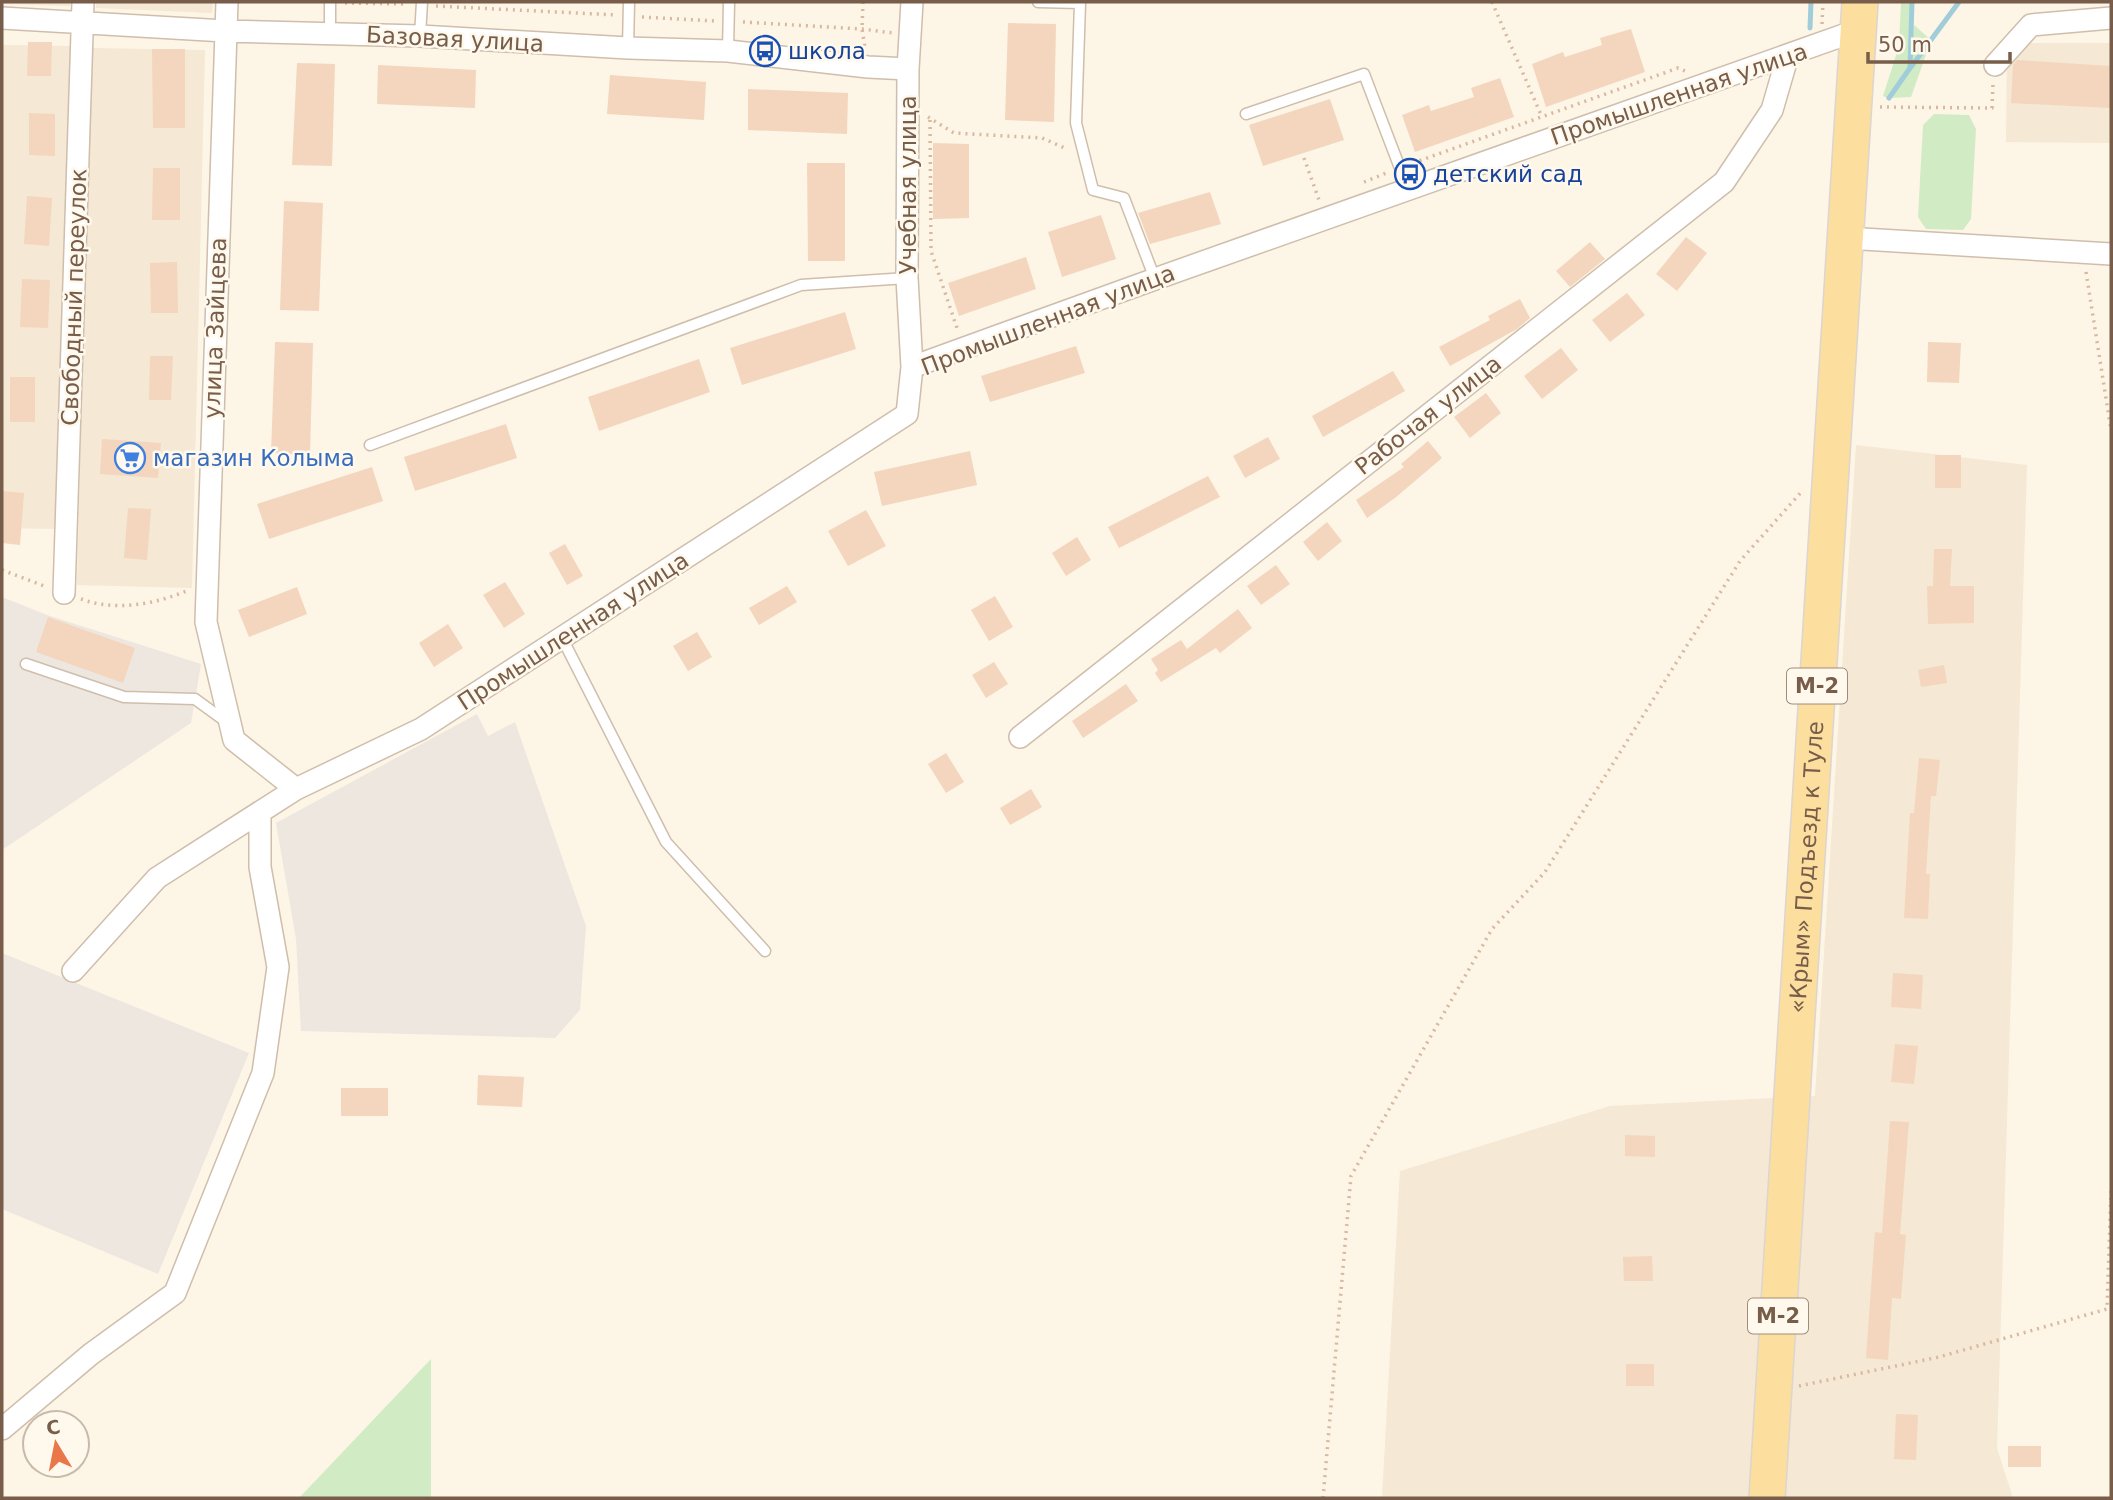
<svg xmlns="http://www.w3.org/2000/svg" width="2113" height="1500" font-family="'DejaVu Sans',sans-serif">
<rect width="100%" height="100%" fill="#fdf5e6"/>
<!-- residential -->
<path fill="#f5e8d4" d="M2,2H70V6L2,4Z
M96,2H213L212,13L96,8Z
M2007,43H2111V143L2006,142Z
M2,45L73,46L61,529L2,528Z
M90,48L205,50L192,588L77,585Z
M1856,445L2027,465L1997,1448L2013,1498H1382L1400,1171L1610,1106L1815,1096Z"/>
<!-- industrial -->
<path fill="#ede7e0" d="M2,597L47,615L201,664L191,723L2,850Z
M477,714L488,736L515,722L586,926L580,1010L555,1038L301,1031L296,939L276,823Z
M2,953L249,1053L158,1274L2,1209Z"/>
<!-- green -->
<path fill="#d1ebc4" d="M1901,2H1910L1909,67L1887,98L1883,96L1899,46Z
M1914,25L1930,39L1911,65Z
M1930,43L1911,97L1890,98Z
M1934,114L1969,115L1976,129L1971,219L1963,230L1926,229L1918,217L1923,125Z
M431,1359V1498H299Z"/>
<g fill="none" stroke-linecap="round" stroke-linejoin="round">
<!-- stream -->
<path stroke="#a0cdd9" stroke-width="5" d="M1810,28L1811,2
M1911,67L1959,2
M1889,98L1910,68L1912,2"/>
</g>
<!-- building -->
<path fill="#f3d6bd" d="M1008,23L1056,24L1054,122L1005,120Z
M1631,29L1645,72L1546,107L1532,64L1563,52L1565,57L1602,45L1600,38Z
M28,42H52L51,76H27Z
M152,49H185V128H153Z
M2017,60L2111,66V108L2011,103L2013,65Z
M297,63L335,64L332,166L292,165Z
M378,65L476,70L475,108L377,104Z
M610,75L706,82L704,120L607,114Z
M1500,78L1514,117L1415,152L1402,115L1429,105L1431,111L1474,97L1471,88Z
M748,89L848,93L847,134L748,130Z
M1330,99L1344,140L1263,166L1249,125Z
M29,113L55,114V156L29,155Z
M933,143L969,144V218L933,219Z
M807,163H845V261H808Z
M153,168H180V220H152Z
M1210,192L1221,224L1150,244L1138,213Z
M27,196L52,198L49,246L24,244Z
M284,201L323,203L319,311L280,310Z
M1101,215L1116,259L1062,277L1048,232Z
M1686,237L1707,253L1677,291L1656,274Z
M1590,242L1605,259L1570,287L1556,271Z
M1026,257L1036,289L959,316L948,283Z
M177,262L178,313H151L150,263Z
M22,279L50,280L48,328L20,327Z
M1627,293L1645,315L1610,342L1592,320Z
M1520,299L1530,318L1517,329L1450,366L1439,347L1490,320L1488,316Z
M845,312L856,349L742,385L730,348Z
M275,342L313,343L310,455L271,453Z
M1928,342L1961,343L1959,383L1927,382Z
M1076,346L1085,373L990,402L981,376Z
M1561,348L1578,370L1542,399L1524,376Z
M150,356H173L171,400H149Z
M699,359L710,392L599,431L588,397Z
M1393,371L1405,391L1323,437L1312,416Z
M10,377H35V422H10Z
M1486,393L1501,413L1470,438L1454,417Z
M506,424L517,458L415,491L404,457Z
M1268,437L1280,459L1245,478L1233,456Z
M102,439L161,443L158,478L100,474Z
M1428,441L1442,458L1395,498L1367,518L1356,500L1404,467L1401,464Z
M970,451L977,485L882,506L874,472Z
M1935,455H1961V488H1935Z
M372,467L383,501L269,539L257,504Z
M1208,476L1220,497L1119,548L1108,527Z
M2,491L24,493L20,545L2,543Z
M128,508L151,509L147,560L124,558Z
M866,510L886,546L848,566L828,531Z
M1327,522L1342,541L1318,561L1303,542Z
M1077,537L1091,560L1066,576L1052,553Z
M565,544L583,576L567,585L549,553Z
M1934,549H1952L1950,586H1974V623L1928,624L1927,586H1933Z
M1276,565L1290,584L1261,605L1247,586Z
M505,582L525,614L504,628L483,595Z
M787,586L797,602L759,625L749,608Z
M297,587L307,614L249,637L238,610Z
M995,596L1013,627L989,641L971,610Z
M1238,609L1252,628L1220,653L1216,648L1161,682L1155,673L1158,670L1151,659L1181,640L1187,649Z
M48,617L135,648L123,683L36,652Z
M448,624L463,648L434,667L419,643Z
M697,632L712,657L688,671L673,646Z
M994,662L1008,684L986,698L972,675Z
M1944,665L1947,683L1921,687L1918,670Z
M1126,684L1138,701L1083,738L1072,721Z
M946,753L964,782L946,793L928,764Z
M1919,758L1940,760L1936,796H1931L1926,874H1930L1928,919L1904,918L1910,813H1914Z
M1031,789L1042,807L1010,825L1000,808Z
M1893,973L1923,975L1921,1009L1891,1007Z
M1895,1044L1918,1046L1914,1084L1891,1082Z
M478,1075L524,1077L522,1107L477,1105Z
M341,1088H388V1116H341Z
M1890,1121L1909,1122L1900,1234L1906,1235L1901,1299L1892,1298L1888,1360L1866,1358L1875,1232L1882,1233Z
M1625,1135L1655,1136V1157L1625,1156Z
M1652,1256L1653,1281H1624L1623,1257Z
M1626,1364H1654V1386H1626Z
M1896,1414L1918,1415L1916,1460L1894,1459Z
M2008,1446H2041V1467H2008Z"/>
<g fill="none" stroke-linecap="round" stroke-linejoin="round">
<!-- lane casing -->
<g stroke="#cfbeac" stroke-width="13">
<path id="lane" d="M330,2V33
M1038,2L1080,3L1076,123L1093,190L1124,198L1155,279
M420,36L422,2
M628,48L629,2
M728,51L729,2
M1246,114L1364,74L1408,189
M370,445L801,285L907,278
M562,638L666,842L765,951
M26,664L124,697L195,699L228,723"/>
</g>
<!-- street casing -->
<g stroke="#cfbeac" stroke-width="24">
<path id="street" d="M227,2L206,622L234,740L296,789
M2,18L225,31L420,36L628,48L728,51L868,67L908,69
M1995,65L2031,25L2111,18
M1846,238L2111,254
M912,367L1155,279L1858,30
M64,593L83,2
M1020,737L1724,182L1772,110L1788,55
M73,971L157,878L296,789L421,729L907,414L912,367L907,278L908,69L912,2
M2,1429L91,1354L175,1293L263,1073L278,967L260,867V813"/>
</g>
<!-- primary casing -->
<g stroke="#dcd5d0" stroke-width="38">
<g id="primary">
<path id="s1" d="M1767,1498L1860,2"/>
</g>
</g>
<!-- path -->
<path stroke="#d8b9a0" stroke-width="3.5" stroke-dasharray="2 5" stroke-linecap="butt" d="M863,2L862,29L865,48
M1492,2L1542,117
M345,3L407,4
M436,6L617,15
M642,17L715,21
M743,22L862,29L893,33
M1822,24L1823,2
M1880,107L1992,108L1993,84
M928,117L954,133L1042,138L1067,149
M930,120L931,251L957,328
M1304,158L1319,200
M1413,163L1678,68L1685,71
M1364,182L1389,172
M2086,272L2111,430
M2,570L44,586
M81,599C116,612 156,604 189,590
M1799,1386L1939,1357L2107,1309L2111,1191
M1323,1498L1351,1176L1492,929L1545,872L1740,561L1803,490"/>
<!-- lane -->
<use href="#lane" stroke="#fff" stroke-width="10"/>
<!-- street -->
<use href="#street" stroke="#fff" stroke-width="21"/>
<!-- primary -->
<use href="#primary" stroke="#fcdf9e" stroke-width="35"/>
</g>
<!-- icons -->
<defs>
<g id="bus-ring" transform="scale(1.575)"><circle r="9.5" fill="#fff9ed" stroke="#1a4fb4" stroke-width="1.5"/><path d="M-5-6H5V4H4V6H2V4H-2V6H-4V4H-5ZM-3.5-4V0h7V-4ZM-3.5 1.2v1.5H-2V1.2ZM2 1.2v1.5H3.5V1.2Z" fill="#1a4fb4"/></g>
<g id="supermarket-ring" transform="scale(1.575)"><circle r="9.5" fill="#fff9ed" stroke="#3f7fe0" stroke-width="1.5"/><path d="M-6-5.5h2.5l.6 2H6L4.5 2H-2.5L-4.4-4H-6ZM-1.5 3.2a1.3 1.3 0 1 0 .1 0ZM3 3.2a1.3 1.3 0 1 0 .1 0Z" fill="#3f7fe0"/></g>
</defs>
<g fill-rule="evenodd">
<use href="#bus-ring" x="765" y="51"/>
<use href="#bus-ring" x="1410" y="174"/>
<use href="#supermarket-ring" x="130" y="458"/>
</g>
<g text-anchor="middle" stroke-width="5" stroke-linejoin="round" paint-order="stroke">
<!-- shield labels -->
<g fill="#fff9ed" stroke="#a08c7b" stroke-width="2">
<rect x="1787" y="668.5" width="60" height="35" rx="5"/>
<rect x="1748" y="1298.5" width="60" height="35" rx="5"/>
</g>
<g font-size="21" font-weight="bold" fill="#775d4a">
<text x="1817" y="693">М-2</text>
<text x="1778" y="1323">М-2</text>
</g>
<!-- street labels -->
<g font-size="23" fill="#775d4a" stroke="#fff9ed">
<text transform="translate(455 39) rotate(3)" y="8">Базовая улица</text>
<text transform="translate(1679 94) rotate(-19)" y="8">Промышленная улица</text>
<text transform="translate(908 185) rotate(-90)" y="8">Учебная улица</text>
<text transform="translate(74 297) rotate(-88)" y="8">Свободный переулок</text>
<text transform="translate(1048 320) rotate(-21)" y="8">Промышленная улица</text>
<text transform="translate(215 328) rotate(-88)" y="8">улица Зайцева</text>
<text transform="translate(1428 415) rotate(-38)" y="8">Рабочая улица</text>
<text transform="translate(573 631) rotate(-33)" y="8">Промышленная улица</text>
<text dy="8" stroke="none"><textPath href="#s1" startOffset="632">«Крым» Подъезд к Туле</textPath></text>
</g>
<!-- transit labels -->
<g font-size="23" fill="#164399" stroke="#fff9ed" text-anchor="start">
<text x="788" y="59">школа</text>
<text x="1433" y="182">детский сад</text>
</g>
<!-- shop labels -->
<g font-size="23" fill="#366cbe" stroke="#fff9ed" text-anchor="start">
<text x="153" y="466">магазин Колыма</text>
</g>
</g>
<!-- border -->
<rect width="2113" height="1500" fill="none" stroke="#775d4a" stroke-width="7"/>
<!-- north arrow -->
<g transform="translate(56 1444) rotate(350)"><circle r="33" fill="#fff9ed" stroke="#c9bbac" stroke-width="2"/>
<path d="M0-5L12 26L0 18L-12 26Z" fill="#e97749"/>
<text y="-10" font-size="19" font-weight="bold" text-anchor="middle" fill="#775d4a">С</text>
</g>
<!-- scale -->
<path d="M1868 52v10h142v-10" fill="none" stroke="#775d4a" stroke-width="3.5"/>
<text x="1878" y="52" font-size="21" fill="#775d4a" stroke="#fff9ed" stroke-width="5" paint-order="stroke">50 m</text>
</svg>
